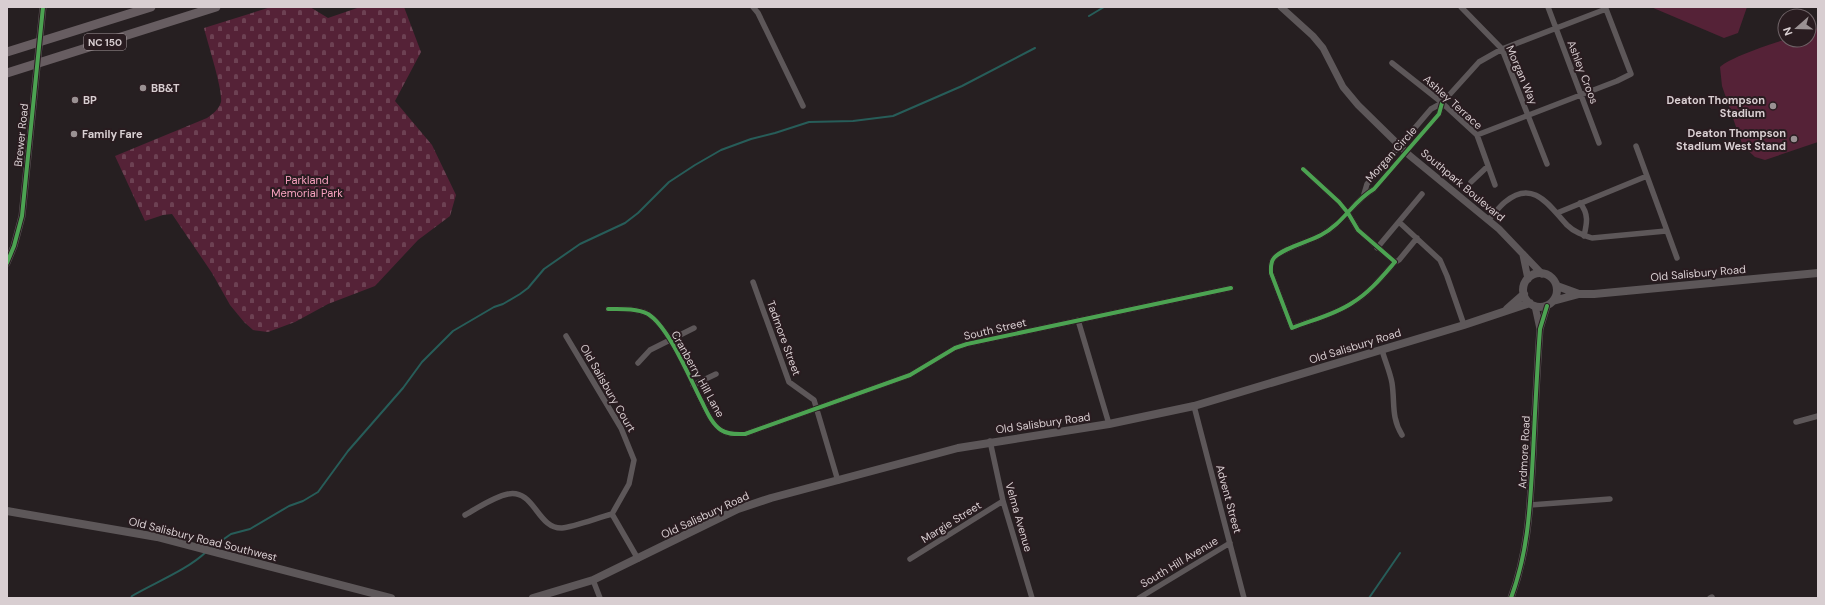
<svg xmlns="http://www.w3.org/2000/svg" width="1825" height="605" font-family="'DM Sans',sans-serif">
<defs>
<pattern id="cemetery-stones" width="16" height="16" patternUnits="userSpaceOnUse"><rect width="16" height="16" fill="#552237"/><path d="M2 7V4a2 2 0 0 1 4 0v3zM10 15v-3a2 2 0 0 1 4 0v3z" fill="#6d4153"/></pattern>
</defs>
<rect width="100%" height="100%" fill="#261f21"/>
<!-- cemetery -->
<path fill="url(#cemetery-stones)" d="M271,7H310L328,18L360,7H404L421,52L395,101L432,145L456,195L450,216L418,240L375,286L328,304L295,322L268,332L253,330L244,322L230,305L212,273L172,214L163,215L145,221L115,156L207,118C213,114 219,109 221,102C223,90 207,41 204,28Z"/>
<!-- garden -->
<path fill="#552237" d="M1651,7H1747L1738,33L1724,38Z
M1818,28V142L1765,160L1755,157L1743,146L1736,127L1722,86L1720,67C1729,58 1770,44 1784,40C1791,39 1801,40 1809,40V31Z"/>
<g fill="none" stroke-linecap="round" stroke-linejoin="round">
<!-- stream -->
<path stroke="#275d59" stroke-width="2" d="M1089,16L1104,7
M211,548L231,534L250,529L289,506L303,501L318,492L348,451L403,388L422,362L453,331L494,307L503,304L520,294L528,288L544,269L580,244L625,223L638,213L669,182L695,165L721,150L751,139L775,133L809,122L853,121L893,116L962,86L1035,48
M131,598L132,596C156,582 187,570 206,552
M1369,598L1400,553"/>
<!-- minor -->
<path stroke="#5d5759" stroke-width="5.5" d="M753,7L758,13L803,106
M1461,7L1502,49L1547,164
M1548,7L1599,143
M1392,63L1440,101L1477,135L1495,185
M1636,146L1677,258
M1303,169L1339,202L1348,213L1358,230L1395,262C1382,277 1369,293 1352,303C1334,315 1312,320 1292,328L1271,273C1271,268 1270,263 1274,258C1283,248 1308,242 1321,235C1343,224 1353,201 1374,189L1439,114L1442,103
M1471,182L1488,166
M1364,194L1367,184L1431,109L1442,103L1479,62L1502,49L1606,9L1631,74L1617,81L1477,135
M1580,203C1589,214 1587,223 1584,236
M1557,213L1647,176
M1488,220C1494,214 1499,207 1505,202C1534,178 1550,207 1567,225C1574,232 1583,235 1592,238L1666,231
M1399,222L1440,260L1447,276L1464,325
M1377,248L1422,194
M1394,263L1399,260L1417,238
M753,282L789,382L814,400L838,481
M608,309C621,309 636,308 648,314C669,327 690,379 702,402C707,412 712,424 721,430C728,435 737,434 745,434L910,375L955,348L967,344L1231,288
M1078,320L1109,424
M566,336L621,428L634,460L629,484L612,514L638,559
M1382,350C1385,361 1390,372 1392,383C1395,403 1391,417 1402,435
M638,363L650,350L694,328
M693,385L716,374
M1194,406L1244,598
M1796,422L1818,416
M990,441L1003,501L1032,598
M1530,505L1610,499
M465,515C478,508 493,497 508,494C535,489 537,529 562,528C573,527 600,517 612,514
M910,559L1003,501
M593,580L600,598
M1139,598L1230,543
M1710,598L1712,597"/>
<!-- tertiary -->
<path stroke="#5d5759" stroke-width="7" d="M1281,7L1313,36L1323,48L1343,87L1358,105L1409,155L1499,229L1542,274
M1523,255L1528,279
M7,263L14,246L22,216L43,7
M1535,306L1540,329
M1511,598C1529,549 1530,505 1533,454C1535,412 1537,370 1540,329L1547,306"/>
<!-- secondary -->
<path stroke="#5d5759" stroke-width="8" d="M1523 290a17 17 0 1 1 34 0a17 17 0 1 1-34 0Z
M1557,286L1579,294H1594L1818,273
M1553,301L1579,294
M1507,309L1524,294
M7,511L157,537L391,598
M533,598L593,580L738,509L771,498L958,448L1109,424L1194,406L1464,325L1530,303"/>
<!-- primary -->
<path stroke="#675d61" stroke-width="9" d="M7,52L151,7
M7,73L216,7"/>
<!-- cycleway casing -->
<g stroke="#291c20" stroke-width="6">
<path id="cycleway" d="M1303,169L1339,202L1348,213L1358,230L1395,262C1382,277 1369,293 1352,303C1334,315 1312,320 1292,328L1271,273C1271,268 1270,263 1274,258C1283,248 1308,242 1321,235C1343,224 1353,201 1374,189L1439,114L1442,103
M7,263L14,246L22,216L43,7
M608,309C621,309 636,308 648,314C669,327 690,379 702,402C707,412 712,424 721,430C728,435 737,434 745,434L910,375L955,348L967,344L1231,288
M1511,598C1529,549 1530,505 1533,454C1535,412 1537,370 1540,329L1547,306"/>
</g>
<!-- cycleway -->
<use href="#cycleway" stroke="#4ca352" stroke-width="4"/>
</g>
<!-- markers -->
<g fill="#9a9193" stroke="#291c20" stroke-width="1.5">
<circle cx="143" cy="88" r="4"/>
<circle cx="75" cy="100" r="4"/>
<circle cx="1773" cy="106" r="4"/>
<circle cx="74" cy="134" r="4"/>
<circle cx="1794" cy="139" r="4"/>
</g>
<g text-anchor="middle" stroke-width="4" stroke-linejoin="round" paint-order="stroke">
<!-- shield labels -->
<rect fill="#291c20" stroke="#a4999c" stroke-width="1" x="84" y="34" width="42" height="16" rx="3"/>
<g font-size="10" font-weight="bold" fill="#d8ced1">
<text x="105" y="46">NC 150</text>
</g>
<!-- street labels -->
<g font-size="11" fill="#d8ced1" stroke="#291c20">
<text transform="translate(1583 72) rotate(69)" y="4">Ashley Croos</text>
<text transform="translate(1522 75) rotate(67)" y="4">Morgan Way</text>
<text transform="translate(1453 102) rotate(42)" y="4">Ashley Terrace</text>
<text transform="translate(21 135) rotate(-84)" y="4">Brewer Road</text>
<text transform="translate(1391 154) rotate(-48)" y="4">Morgan Circle</text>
<text transform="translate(1463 185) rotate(40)" y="4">Southpark Boulevard</text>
<text transform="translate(1698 273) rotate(-5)" y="4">Old Salisbury Road</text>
<text transform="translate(995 329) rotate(-13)" y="4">South Street</text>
<text transform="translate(784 338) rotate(70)" y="4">Tadmore Street</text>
<text transform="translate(1355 346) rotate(-17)" y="4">Old Salisbury Road</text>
<text transform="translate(698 374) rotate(61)" y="4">Cranberry Hill Lane</text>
<text transform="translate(608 388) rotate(60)" y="4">Old Salisbury Court</text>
<text transform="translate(1043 423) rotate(-8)" y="4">Old Salisbury Road</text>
<text transform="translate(1524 452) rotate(-87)" y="4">Ardmore Road</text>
<text transform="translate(1229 499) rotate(75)" y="4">Advent Street</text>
<text transform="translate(705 515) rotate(-25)" y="4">Old Salisbury Road</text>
<text transform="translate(1019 517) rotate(74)" y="4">Velma Avenue</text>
<text transform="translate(951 522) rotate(-32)" y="4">Margie Street</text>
<text transform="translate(203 539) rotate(14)" y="4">Old Salisbury Road Southwest</text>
<text transform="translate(1179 562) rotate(-31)" y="4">South Hill Avenue</text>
</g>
<!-- poi labels -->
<g font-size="11" font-weight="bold" fill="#d8ced1" stroke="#291c20" text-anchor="start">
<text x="151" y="92">BB&amp;T</text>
<text x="83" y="104">BP</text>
<text x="1765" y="104" text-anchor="end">Deaton Thompson<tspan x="1765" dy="13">Stadium</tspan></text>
<text x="1786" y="137" text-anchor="end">Deaton Thompson<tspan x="1786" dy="13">Stadium West Stand</tspan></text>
<text x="82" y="138">Family Fare</text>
</g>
<!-- park labels -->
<g font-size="11" fill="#f7a2bf" stroke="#291c20">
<text x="307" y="184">Parkland<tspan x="307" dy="13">Memorial Park</tspan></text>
</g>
</g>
<!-- border -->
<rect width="1825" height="605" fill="none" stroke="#d8ced1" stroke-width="16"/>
<!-- north arrow -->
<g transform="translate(1797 28) rotate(250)"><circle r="19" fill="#291c20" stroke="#6f6367"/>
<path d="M0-3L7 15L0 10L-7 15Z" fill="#9a9193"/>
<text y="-6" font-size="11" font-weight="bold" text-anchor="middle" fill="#d8ced1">N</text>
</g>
</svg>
